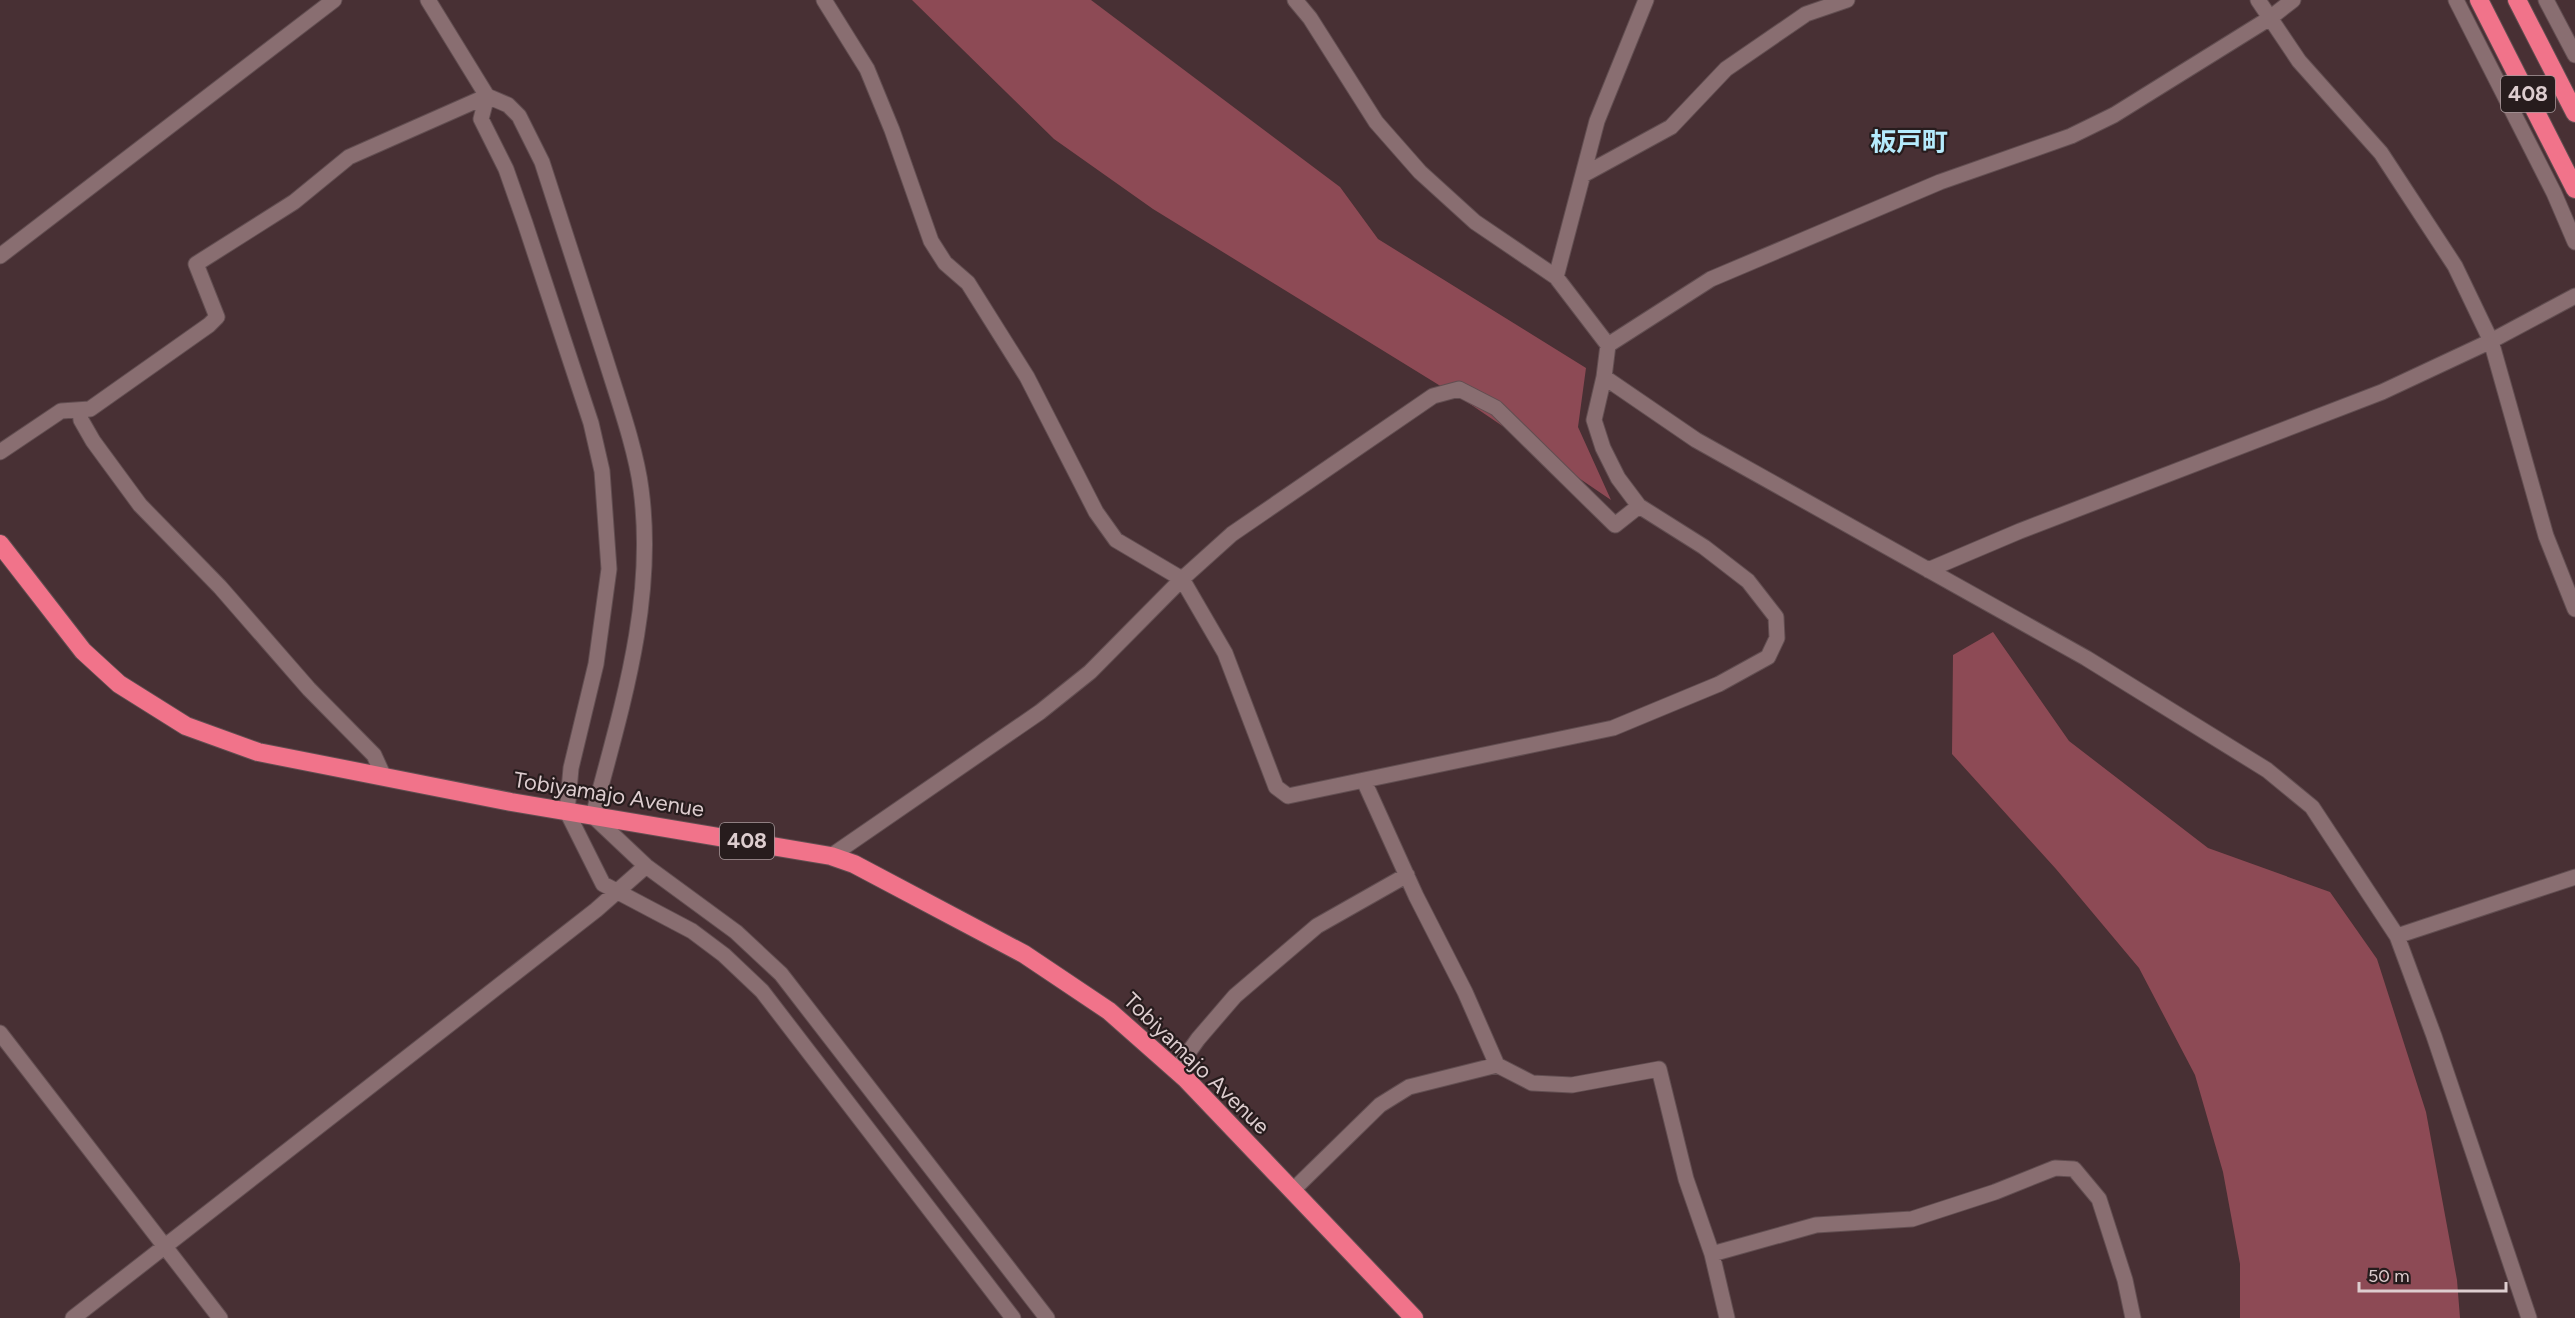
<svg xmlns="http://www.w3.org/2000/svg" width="2575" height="1318" font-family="Figtree,'Noto Sans JP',sans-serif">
<rect width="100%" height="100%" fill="#483034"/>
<!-- green -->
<path fill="#8d4a55" d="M912,0H1091L1340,187L1378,239L1586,368L1578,427L1611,500L1473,406L1153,209L1054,139Z
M1993,632L2069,741L2208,848L2330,892L2377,959L2426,1112L2457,1280L2460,1318H2240V1264L2223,1172L2195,1075L2139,968L2056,869L1952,754L1953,655Z"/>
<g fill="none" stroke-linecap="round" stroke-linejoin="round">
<!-- minor casing -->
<g stroke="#624e51" stroke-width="17">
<path id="minor" d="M428,0L487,96L508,105L519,116L542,162C563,227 584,292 605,357C617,396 636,449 641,489C656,602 621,709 593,816L646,866L736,932L781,974L1047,1318
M824,0L867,69L892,130L931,241L945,263L968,283L1027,377L1096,512L1116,540L1182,579L1225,653L1276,787L1288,796L1613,728L1719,684L1768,657L1777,638L1776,617L1748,581L1704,547L1639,506L1618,478L1603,448L1594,420L1604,377L1608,345L1556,277L1475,222L1420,172L1376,122L1310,18L1295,0
M2258,0L2299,61L2381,153L2455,266L2491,341L2546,536L2575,609
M2456,0L2554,193L2575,242
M2546,0L2575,55
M487,96L481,119L506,169L525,223L591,423L602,471L609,569L596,664L571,768L567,812L603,884L692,931L724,955L762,991L1013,1318
M1583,175L1671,127L1726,69L1806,14L1847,0
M0,256L334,0
M1556,277L1597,121L1646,0
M1608,345L1711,279L1940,182L2071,136L2114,115L2270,18L2293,0
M1604,377L1696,440L2086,658L2267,770L2312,807L2397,936L2434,1036L2529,1318
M80,411L81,420L93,441L140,505L220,587L309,689L374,755L384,777
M0,452L61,411L90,409L209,325L217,317L196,264L294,202L349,157L487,96
M1928,570L2020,531L2382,392L2491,341L2575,296
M1364,781L1416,896L1465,992L1497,1065L1532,1083L1572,1085L1659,1069L1686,1179L1712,1254L1727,1318
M831,856L1040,712L1090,672L1182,579L1232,534L1433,396L1459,389L1496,408L1615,525L1639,506
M2397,936L2575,877
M0,1033L220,1318
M1176,1070L1198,1039L1235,996L1317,926L1407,875
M1292,1191L1380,1105L1409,1087L1497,1065
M1712,1254L1816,1225L1912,1219L1995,1192L2055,1168L2074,1169L2099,1199L2125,1280L2133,1318
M73,1318L596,910L646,866"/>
</g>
<!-- highway casing -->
<g stroke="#624e51" stroke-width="20">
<path id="highway" d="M2479,0L2575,189
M2517,0L2575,113
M0,544L83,651L119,684L186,726L258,752L511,802L831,856L854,864L1024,954L1109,1011L1186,1079L1414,1318"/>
</g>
<!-- minor -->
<use href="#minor" stroke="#896e71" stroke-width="15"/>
<!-- highway -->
<use href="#highway" stroke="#f1738a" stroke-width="18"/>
</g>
<g text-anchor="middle" stroke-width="4.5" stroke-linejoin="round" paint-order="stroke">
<!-- shield labels -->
<g fill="#271c1d" stroke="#a6989a" stroke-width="1.5">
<rect x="2501" y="76" width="54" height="36" rx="4.5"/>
<rect x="720" y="823" width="54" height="36" rx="4.5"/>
</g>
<g font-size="21" font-weight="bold" fill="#ddcdcf">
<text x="2528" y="101">408</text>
<text x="747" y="848">408</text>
</g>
<!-- street labels -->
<g font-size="22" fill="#ddcdcf" stroke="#271c1d">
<text transform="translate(609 794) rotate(9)" y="8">Tobiyamajo Avenue</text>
<text transform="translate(1197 1063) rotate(44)" y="8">Tobiyamajo Avenue</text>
</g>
<!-- quarter labels -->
<g font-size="26" font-weight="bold" fill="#b5ebfd" stroke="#271c1d">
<text x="1909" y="151">板戸町</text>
</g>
</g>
<!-- scale -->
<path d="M2359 1282v9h147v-9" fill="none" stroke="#ddcdcf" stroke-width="3"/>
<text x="2368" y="1282" font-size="18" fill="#ddcdcf" stroke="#271c1d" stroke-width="4.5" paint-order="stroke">50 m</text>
</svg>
